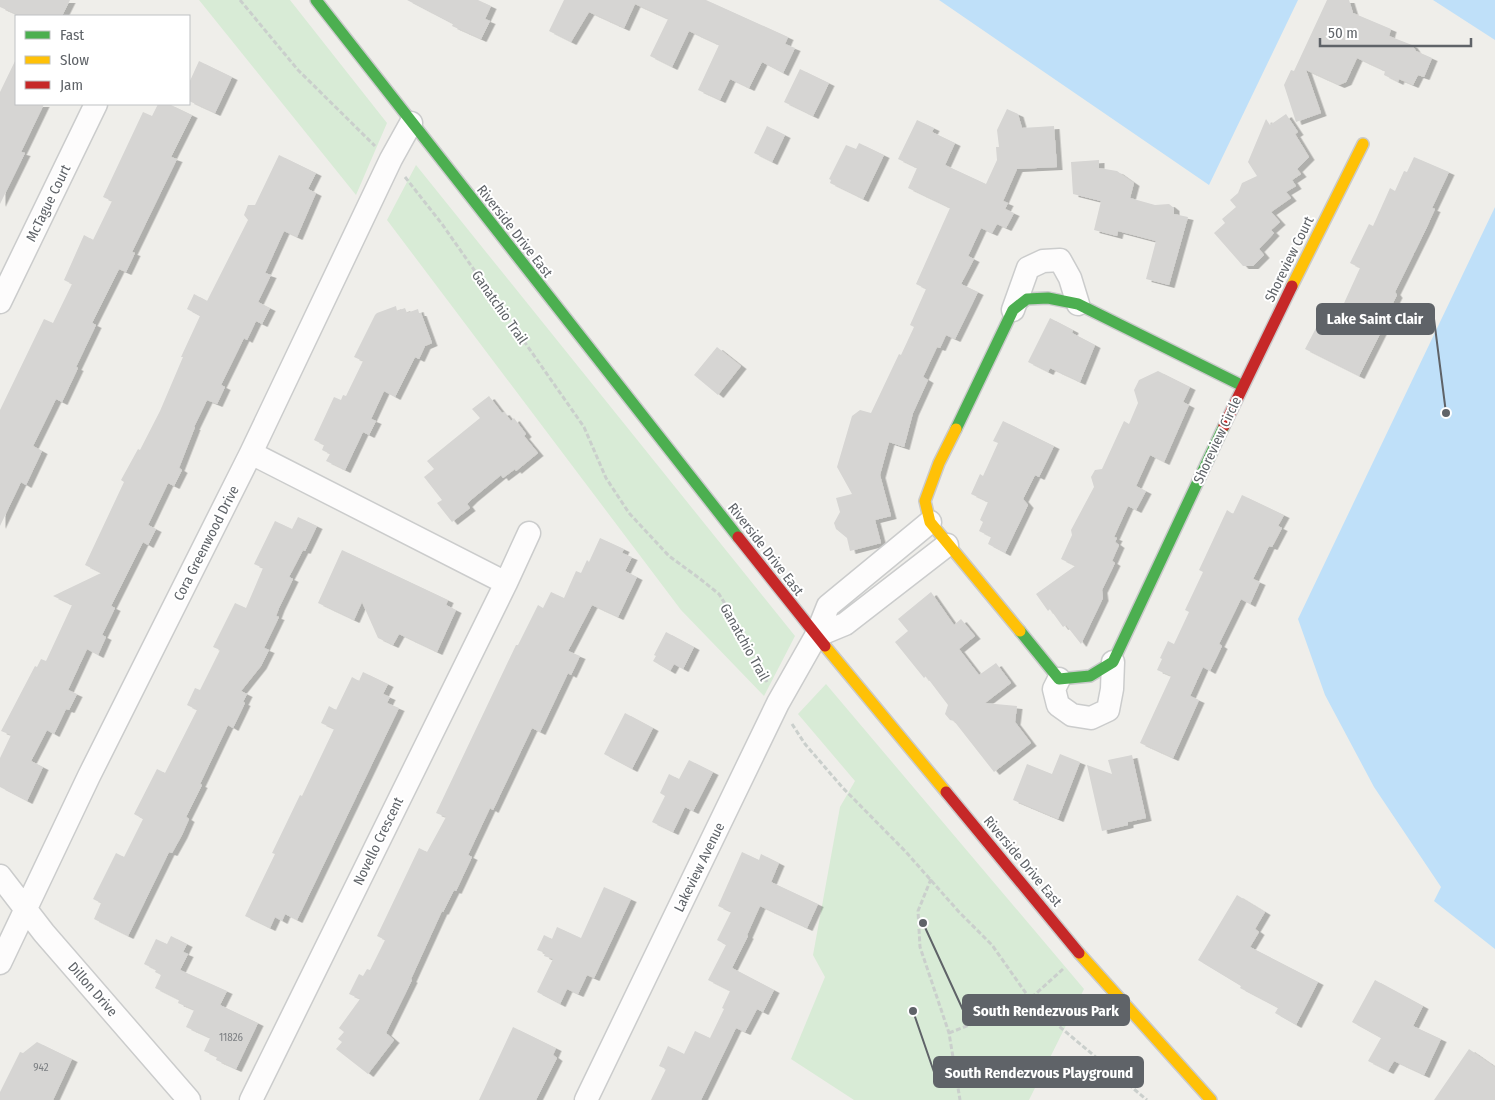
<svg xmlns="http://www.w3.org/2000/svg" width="1495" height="1100" font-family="'Fira Sans Condensed',sans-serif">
<defs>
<filter id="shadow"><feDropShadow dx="5.5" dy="3" stdDeviation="0" flood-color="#0004"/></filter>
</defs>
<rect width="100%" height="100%" fill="#efeeea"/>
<!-- green -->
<path fill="#d8ebd6" d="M199,0H290L387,123L356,195Z
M416,165L795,636L764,696L681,610L387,220Z
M826,684L1084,989L1029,1100H854L791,1059L825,977L813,955L840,807L855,781L798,714Z"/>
<!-- water -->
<path fill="#bfe0f9" d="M939,0H1298L1209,185Z
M1433,0H1495V40Z
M1495,207V949L1434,901L1441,887L1374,787L1325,695L1298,619Z"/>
<!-- building -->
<path fill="#d6d5d3" filter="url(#shadow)" d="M0,0H70L62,16H20L0,7Z
M407,0H478L491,6L485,19L490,21L481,39L452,26L453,24Z
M564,0H706L788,37L785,44L795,48L783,73L762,62L749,88L730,79L720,100L698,90L719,45L689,31L672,67L650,56L668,19L635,4L624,28L589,12L571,42L549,31Z
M1327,0H1349L1353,13L1391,29L1389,36L1412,45L1416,51L1432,58L1424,77L1418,75L1413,85L1399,79L1398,82L1384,75L1385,71L1357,58L1346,82L1339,85L1306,70L1321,113L1296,122L1284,85L1291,70L1294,71Z
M16,59V104H44L21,152L25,153L0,204V92Z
M199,61L232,77L215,113L189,101V83Z
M800,69L829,83L813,116L784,102Z
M158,104H169L192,115L171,157L177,159L132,252L135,253L126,272L119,269L92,323L96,325L76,367L78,368L62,402L56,399L33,446L42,451L26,485L21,482L0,526V410L44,319L53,323L72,284L64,280L84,235L93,240L112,201L103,197L143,112L152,116Z
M1007,109L1018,114L1022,128L1054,126L1057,167L1017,169L1003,201L1008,203L1005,209L1014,213L1006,228L997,224L992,233L981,228L968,256L974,259L961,284L978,292L955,339L946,335L940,348L937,347L923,377L928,380L913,413L904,447L889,442L880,475L891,516L875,520L881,543L850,551L847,538L836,529L834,523L840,512L836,498L852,494L837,467L852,416L860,410L871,413L899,354L901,355L914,327L910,325L926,289L916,284L950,208L908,188L917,168L898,159L917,120L934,128L932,132L955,143L945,165L986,184L997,160L996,147H999L997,130Z
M1286,114L1298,132L1295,134L1309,157L1297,169L1301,174L1292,180L1296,186L1286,192L1291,198L1271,212L1280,222L1271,230L1274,233L1259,249L1264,255L1253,266H1243L1214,233L1225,223L1222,219L1236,207L1230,200L1238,193L1242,183L1257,176L1248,162L1266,119L1270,125Z
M767,126L785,135L772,162L754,153Z
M859,143L884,155L863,199L830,183L831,180L829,179L846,145L856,149Z
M279,155L316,173L308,189L316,193L297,237L284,231L265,273L271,275L258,302L270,308L262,324L256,321L247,340L244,338L221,385L225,387L217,404L207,400L194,427H195L179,468L182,470L174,486L168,483L148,525L156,529L148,545L143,542L111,606L115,608L102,635L106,637L98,655L87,649L68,690L77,694L69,710L66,709L54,734L47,730L31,761L43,767L27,801L0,787V758L11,735L1,731L35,666L37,667L41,659L46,661L72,605L53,596L101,573L85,565L124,482L121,480L138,449L140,450L160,411L183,357H181L200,316L187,309L194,294L207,301L248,220L244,215L248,205H255Z
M1414,157L1449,172L1432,208L1435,209L1426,229L1395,292L1397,295L1386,317L1388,318L1359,376L1305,349L1316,328L1326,333L1337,310L1340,312L1360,268L1350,263L1369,224L1373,226L1390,188L1395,191L1404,171L1407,172Z
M1099,160V168L1117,171L1134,183L1130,198L1155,205L1169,204L1174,208V214L1188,217L1169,285L1146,279L1156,241L1118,231L1117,236L1094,230L1101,201L1073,194L1071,162Z
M396,306L397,311L405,308L407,313L418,309L419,313H421L432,343L425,346L419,359L415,357L395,397L384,391L371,419L376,421L369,435L363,432L345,470L326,461L330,454L322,450L324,445L314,440L334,397L341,400L343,395L346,396L363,361L354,357L375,315L377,313Z
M1050,318L1073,330L1072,333L1095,345L1080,382L1050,368L1048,372L1028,362Z
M717,347L741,366L718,395L694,375Z
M1158,371L1190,387L1183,402L1189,405L1164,462L1150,455L1136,486L1146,491L1136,510L1128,506L1114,537L1117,538L1115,542L1119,545L1112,561L1115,563L1102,590L1103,598L1081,644L1066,625L1063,627L1050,609L1048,611L1036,594L1075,566L1061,559L1072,535L1071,530L1094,487L1091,477L1095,470L1102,469L1124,421L1129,424L1138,403L1134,390L1139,380Z
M489,396L502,413L504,412L511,421L514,418L526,434L524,436L538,453L516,471L515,469L503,478L501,475L472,499L467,504L470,508L452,522L437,503L442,500L424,477L434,469L427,461L480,418L472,409Z
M1003,421L1054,446L1039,477L1035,475L1023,499L1028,505L1005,553L988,544L991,537L979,531L983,522L980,520L988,502L971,494L980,474L983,476L998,443L993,441Z
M1242,495L1284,515L1278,526L1282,528L1272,547L1269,546L1253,579L1260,582L1250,604L1241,599L1219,644L1222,646L1210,671L1203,667L1190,696L1199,700L1173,758L1140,743L1171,676L1157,670L1162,659L1160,658L1168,641L1174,644L1189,612L1185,610L1203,572L1199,570L1227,510L1233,514Z
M298,517L317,526L305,551L303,550L289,577L293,579L279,608L276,616L279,617L264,648L269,650L261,666L241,691L247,694L243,702L245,703L233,728L228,725L200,784L202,785L186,817L189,819L182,835L172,853L169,852L128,936L94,919L101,903L93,899L116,853L124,857L143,819L134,814L157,769L165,773L197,710L187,705L195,688L200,690L220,650L213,647L235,603L246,608L263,568L254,564L275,521L292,529Z
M600,538L624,549L622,553L632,557L625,571L637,577L618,617L592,605L568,651L580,656L571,675L568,673L540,732L532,728L493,810L490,808L468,855L472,857L456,891L454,890L443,912L442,911L411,979L412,980L386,1033L394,1040L368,1074L336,1049L342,1042L338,1039L344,1032L339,1028L360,999L349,994L359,974L363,976L367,969L370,970L385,940L377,936L419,848L427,852L446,817L436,813L516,645H518L538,605L543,608L551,592L564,598L576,571L581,573L587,560L589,562Z
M342,550L448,600L446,605L456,610L437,652L399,634L393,645L378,638L362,602L354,620L318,603Z
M931,592L954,625L961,619L975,636L959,649L979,675L996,663L1011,683L985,703L1017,706L1015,722L1031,743L994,772L954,721L950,720L945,714L948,705L926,676L924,678L895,642L908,631L898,619Z
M666,632L694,647L683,669L674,664L670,671L653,661L656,656L654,655Z
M363,672L388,684L383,694L390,697L387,703L399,708L297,920L285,914L282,921L275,917L270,928L245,916L275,854L272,853L300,795L302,796L334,729L321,723L329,706L336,710L352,677L359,681Z
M625,713L653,728L632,769L604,754Z
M1060,754L1080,762L1058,819L1013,800L1027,764L1052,774Z
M1132,755L1146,818L1128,822V825L1102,831L1087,765L1112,774L1108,760Z
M689,760L713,772L693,811L685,807L673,832L652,822L665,796L660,793L669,774L679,779Z
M742,852L759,860L761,854L779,863L771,882L818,904L807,928L760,906L747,935L748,936L732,968L774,990L763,1012L757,1009L745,1032L736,1028L701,1100H651L666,1069L659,1066L668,1046L684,1054L695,1031L710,1038L724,1009L722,1008L730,991L708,980L726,945L717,940L731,912L718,906Z
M604,887L631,899L594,978L587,975L578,994L567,989L560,1004L537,992L553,959L544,956L545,953L537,950L544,935L552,939L557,927L581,938Z
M1237,895L1265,912L1255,929L1259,932L1250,947L1318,982L1296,1025L1275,1013L1278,1008L1240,988L1241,986L1198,960Z
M171,936L187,944L183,952L188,954L180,970L227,991L220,1005L258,1023L236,1069L216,1060L217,1057L204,1051L210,1038L186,1027L194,1010L178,1003L179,1000L155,988L161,975L155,972L156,970L144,964L156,939L167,944Z
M1375,980L1423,1006L1413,1026L1441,1039L1424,1075L1394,1061L1388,1071L1368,1061L1381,1038L1352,1022Z
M513,1027L556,1048L553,1055L557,1058L536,1100H479Z
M37,1042L72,1059L53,1100H0V1092L20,1052L23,1053Z
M1469,1049L1495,1067V1100H1434Z"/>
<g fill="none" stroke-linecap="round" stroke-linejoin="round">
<!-- street casing -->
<g stroke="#cbcccc" stroke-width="25">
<path id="street" d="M0,302L96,104
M1013,310L1028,268L1043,261L1060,260L1070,278L1078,304
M251,453L506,583
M816,636L845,624L947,545
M1059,679L1054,689L1058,705L1072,715L1091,718L1108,710L1112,689L1113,662
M0,876L44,933L189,1100
M0,963L89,776L251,453L391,159L411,123
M251,1100L506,583L529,533
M586,1100L778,703L816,636L828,606L930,522"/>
</g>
<!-- fast casing -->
<g stroke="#cacacb" stroke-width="14">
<path id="fast" d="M316,0L738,537
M956,429L1013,310L1027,299L1048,298L1078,304L1243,386
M1020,631L1059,679L1090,676L1113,662L1224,426"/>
</g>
<!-- slow casing -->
<g stroke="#cacacb" stroke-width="14">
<path id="slow" d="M1292,286L1363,144
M956,429L939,463L925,501L930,522L1020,631
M825,646L946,792
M1079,953L1211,1100"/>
</g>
<!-- jam casing -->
<g stroke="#cacacb" stroke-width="14">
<path id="jam" d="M1224,426L1292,286
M738,537L825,646
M946,792L1079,953"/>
</g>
<!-- path -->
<path stroke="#cacfcc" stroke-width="3" stroke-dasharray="5 2.5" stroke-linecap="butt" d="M240,0L298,70L375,146
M405,177L442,224L584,427L606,478L629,513L669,556L699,578L719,594L738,625L767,682
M792,724L805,744L842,787L906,852L959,912L992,945L1030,999L1048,1017L1147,1100
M931,879L918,911L920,947L949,1033L960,1100
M949,1033L1005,1011L1030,999L1063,969"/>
<!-- street -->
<use href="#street" stroke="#fdfcfc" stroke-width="22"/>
<!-- fast -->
<use href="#fast" stroke="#4caf50" stroke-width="11"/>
<!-- slow -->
<use href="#slow" stroke="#ffc107" stroke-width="11"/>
<!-- jam -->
<use href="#jam" stroke="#c62828" stroke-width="11"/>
</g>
<g text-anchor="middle" stroke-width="4" stroke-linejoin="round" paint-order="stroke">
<!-- number labels -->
<g font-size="11" fill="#7e8184">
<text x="231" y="1041">11826</text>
<text x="41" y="1071">942</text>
</g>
<!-- street labels -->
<g font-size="14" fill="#5f6368" stroke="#fff">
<text transform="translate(48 203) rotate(-64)" y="5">McTague Court</text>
<text transform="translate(515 231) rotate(52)" y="5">Riverside Drive East</text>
<text transform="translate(1289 259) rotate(-64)" y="5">Shoreview Court</text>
<text transform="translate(500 307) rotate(55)" y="5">Ganatchio Trail</text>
<text transform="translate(1217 440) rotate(-65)" y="5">Shoreview Circle</text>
<text transform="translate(206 543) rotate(-63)" y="5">Cora Greenwood Drive</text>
<text transform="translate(766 549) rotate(52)" y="5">Riverside Drive East</text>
<text transform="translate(745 642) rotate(61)" y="5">Ganatchio Trail</text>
<text transform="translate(378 841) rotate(-64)" y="5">Novello Crescent</text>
<text transform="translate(1023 861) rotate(50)" y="5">Riverside Drive East</text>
<text transform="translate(699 867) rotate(-64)" y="5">Lakeview Avenue</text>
<text transform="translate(93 989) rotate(49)" y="5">Dillon Drive</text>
</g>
</g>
<!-- callouts -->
<path fill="none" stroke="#5f6368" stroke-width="2" d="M1446 413L1434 319M923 923L963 1010M913 1011L934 1072"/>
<g fill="#5f6368" stroke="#fff" stroke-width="2">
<circle cx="1446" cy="413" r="5"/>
<circle cx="923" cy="923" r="5"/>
<circle cx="913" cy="1011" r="5"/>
</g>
<g fill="#5f6368" stroke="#5f6368" stroke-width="2">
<rect x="1317" y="304" width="117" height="30" rx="5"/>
<rect x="963" y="995" width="166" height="30" rx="5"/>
<rect x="934" y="1057" width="209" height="30" rx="5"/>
</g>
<g font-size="15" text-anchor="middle" font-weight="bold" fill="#fff">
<text x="1375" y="324">Lake Saint Clair</text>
<text x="1046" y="1016">South Rendezvous Park</text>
<text x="1039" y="1078">South Rendezvous Playground</text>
</g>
<!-- legend -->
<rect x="15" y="15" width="175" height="90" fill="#ffffff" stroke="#bfc1c3"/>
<rect x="25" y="31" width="25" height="8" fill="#4caf50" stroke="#bfc1c3"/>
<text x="60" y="40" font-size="15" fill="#5f6368">Fast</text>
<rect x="25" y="56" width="25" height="8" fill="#ffc107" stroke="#bfc1c3"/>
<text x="60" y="65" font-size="15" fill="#5f6368">Slow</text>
<rect x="25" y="81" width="25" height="8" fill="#c62828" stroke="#bfc1c3"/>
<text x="60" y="90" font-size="15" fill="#5f6368">Jam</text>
<!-- scale -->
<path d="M1320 38v8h151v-8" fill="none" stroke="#5f6368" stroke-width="2.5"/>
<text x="1328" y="38" font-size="15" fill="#5f6368" stroke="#ffffff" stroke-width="4" paint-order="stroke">50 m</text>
</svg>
